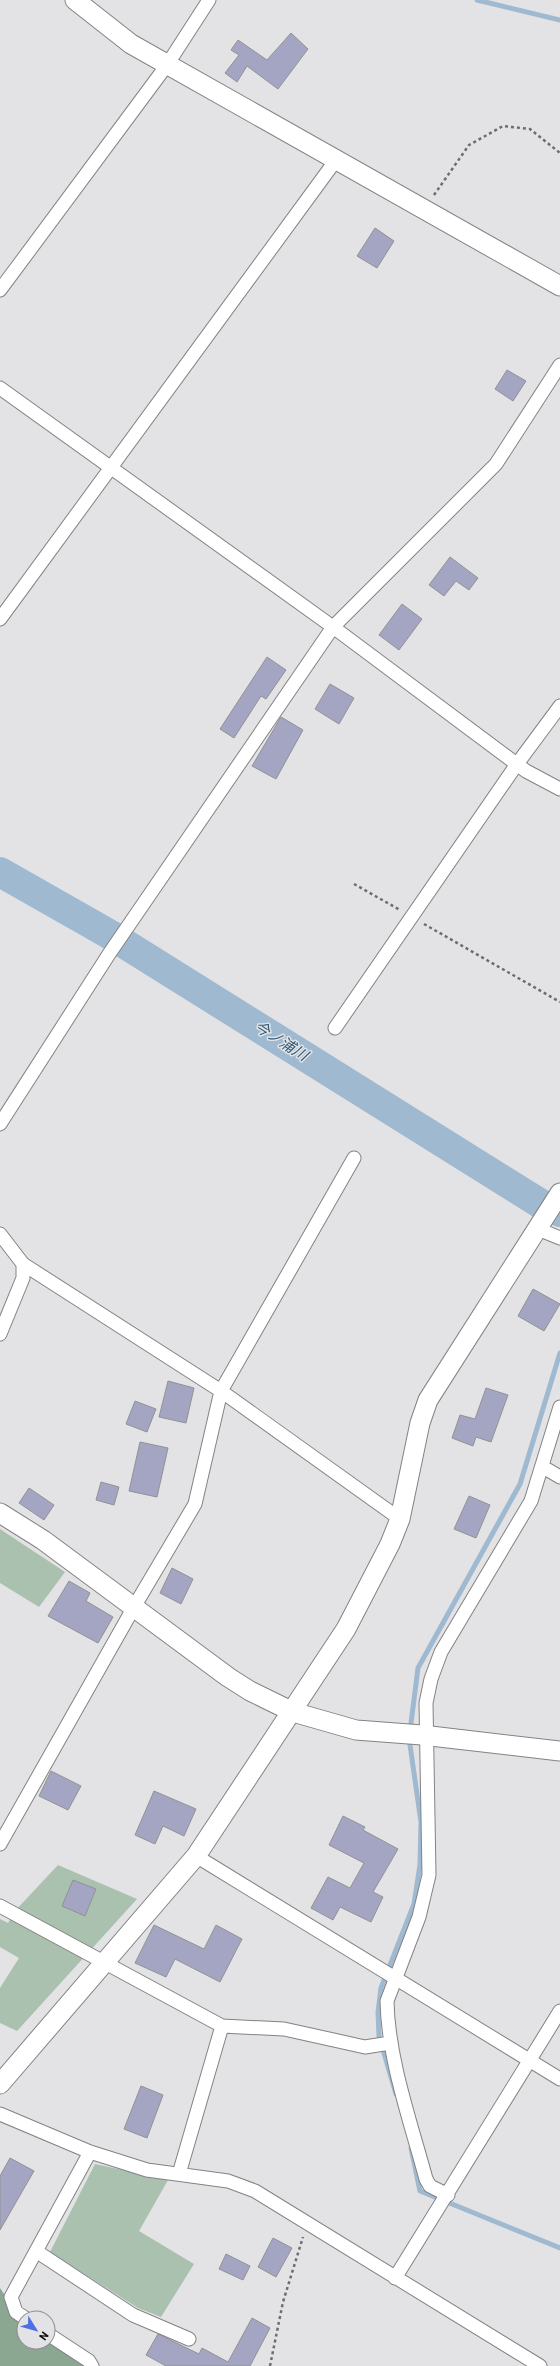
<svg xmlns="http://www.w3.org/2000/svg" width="560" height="2366" font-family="Barlow,'Noto Sans JP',sans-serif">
<rect width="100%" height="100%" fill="#e3e3e5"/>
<!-- green -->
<path fill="#a9c1ae" d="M0,1529L65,1572L39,1607L0,1583Z
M58,1865L137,1899L17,2031L0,2023V1988L19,1958L0,1947V1919L8,1923L15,1911Z
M95,2164L168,2180L139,2231L194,2264L161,2317L138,2308L50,2252Z"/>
<!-- forest -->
<path fill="#8ba691" d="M0,2288L16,2312L24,2318V2342H48V2334L92,2366H0Z"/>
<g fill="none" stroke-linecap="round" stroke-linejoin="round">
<!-- stream -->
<path stroke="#9fb9d0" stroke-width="5" d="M477,0L560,20
M410,1731L418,1668L520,1484L560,1353
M396,2094L379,2036L378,2012L381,1988L414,1904L420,1865L421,1822L409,1738
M411,2148L420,2191L560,2248"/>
<!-- river -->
<path stroke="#9fb9d0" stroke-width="30" d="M0,872L109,934L541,1204L560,1212"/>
</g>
<!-- building -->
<path fill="#a4a5c3" stroke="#919294" d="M291,33L308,49L278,89L247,66L237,82L225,73L239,55L231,50L238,40L267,60Z
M375,228L394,241L377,268L357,256Z
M507,370L526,381L513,401L495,389Z
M450,557L478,578L469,590L456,581L444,596L429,585Z
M402,604L422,619L399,650L379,635Z
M267,657L286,670L266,699L261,696L234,738L220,729Z
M330,684L354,698L339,724L315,709Z
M281,717L303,730L276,779L252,766Z
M533,1289L560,1304L544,1331L518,1316Z
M168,1381L194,1388L186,1423L159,1417Z
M486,1388L508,1395L491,1442L476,1437L473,1446L452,1438L460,1415L475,1419Z
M135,1401L156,1409L147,1432L126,1424Z
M140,1442L168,1448L157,1497L129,1491Z
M101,1482L119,1487L114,1505L96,1500Z
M29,1488L54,1505L44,1520L19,1503Z
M469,1496L490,1505L476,1538L454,1529Z
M172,1568L193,1579L181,1604L160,1593Z
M69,1581L90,1593L86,1601L113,1617L98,1643L48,1616Z
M51,1771L81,1786L68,1810L39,1796Z
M154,1791L196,1809L184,1836L163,1826L155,1844L135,1835Z
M343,1816L365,1827L363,1830L398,1849L373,1892L383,1897L371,1922L340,1907L333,1920L311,1908L328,1877L350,1888L364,1863L329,1845Z
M73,1880L96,1889L85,1916L62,1906Z
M154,1925L204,1949L216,1925L242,1939L220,1982L175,1959L166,1977L135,1963Z
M141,2086L163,2095L147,2138L124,2129Z
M10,2158L34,2171L0,2230V2176Z
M273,2238L292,2248L276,2277L258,2267Z
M226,2254L250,2266L243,2280L219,2269Z
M252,2318L270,2328L250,2366H166L146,2355L158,2334L199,2354L202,2348L228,2362Z"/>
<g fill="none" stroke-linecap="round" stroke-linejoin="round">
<!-- street casing -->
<g stroke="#838385" stroke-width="15">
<path id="street" d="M0,290L167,65L209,0
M0,388L333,627L526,771L560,789
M0,619L336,160
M335,1028L517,764L560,706
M0,1124L109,954L333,627L496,464L560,365
M538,1229L560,1238
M0,1234L23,1264V1278L0,1334
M23,1264L221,1391L400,1519
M543,1467L560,1477
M0,1844L134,1607L195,1504L221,1391L354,1158
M196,1856L560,2079
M0,1906L222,2026L284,2029L365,2047L390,2043
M0,2114L90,2152L147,2170L228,2181L255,2191L540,2366
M179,2174L222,2026
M448,2195L430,2186L426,2179C411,2123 388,2059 387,2001L419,1917L429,1875L426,1703L431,1679L441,1652L531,1501L560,1407
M36,2251L133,2315L189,2339
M395,2278L560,2011
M25,2318L16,2312L11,2297L90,2152
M48,2334L89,2361L92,2366"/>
</g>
<!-- secondary casing -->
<g stroke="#838385" stroke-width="21">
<path id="secondary" d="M75,0L131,44L560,286
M0,1513L43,1540L228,1677L250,1691L293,1712L356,1730L422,1735L560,1751
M0,2084L196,1856L346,1629L390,1544L400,1519L420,1423L428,1400L560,1193"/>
</g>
<!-- path -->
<path stroke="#6d6d6f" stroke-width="2.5" stroke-dasharray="3 3" stroke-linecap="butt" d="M434,195L469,145L503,126L530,129L560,153
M354,884L400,910
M424,924L560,1002
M270,2366L283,2302L303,2237"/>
<!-- street -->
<use href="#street" stroke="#fff" stroke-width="13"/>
<!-- secondary -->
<use href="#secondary" stroke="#fff" stroke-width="19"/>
</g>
<g text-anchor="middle" stroke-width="3" stroke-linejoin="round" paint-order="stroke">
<!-- water labels -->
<g font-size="15" font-style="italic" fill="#305a7b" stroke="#e3e3e5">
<text transform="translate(281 1041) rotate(32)" y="5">今ノ浦川</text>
</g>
</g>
<!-- north arrow -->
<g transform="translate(36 2330) rotate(127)"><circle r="19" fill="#e3e3e5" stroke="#8d8d8f"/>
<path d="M0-3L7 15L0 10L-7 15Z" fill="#4f70e4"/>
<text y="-6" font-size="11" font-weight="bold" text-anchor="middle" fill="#0c0c0d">N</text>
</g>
</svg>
